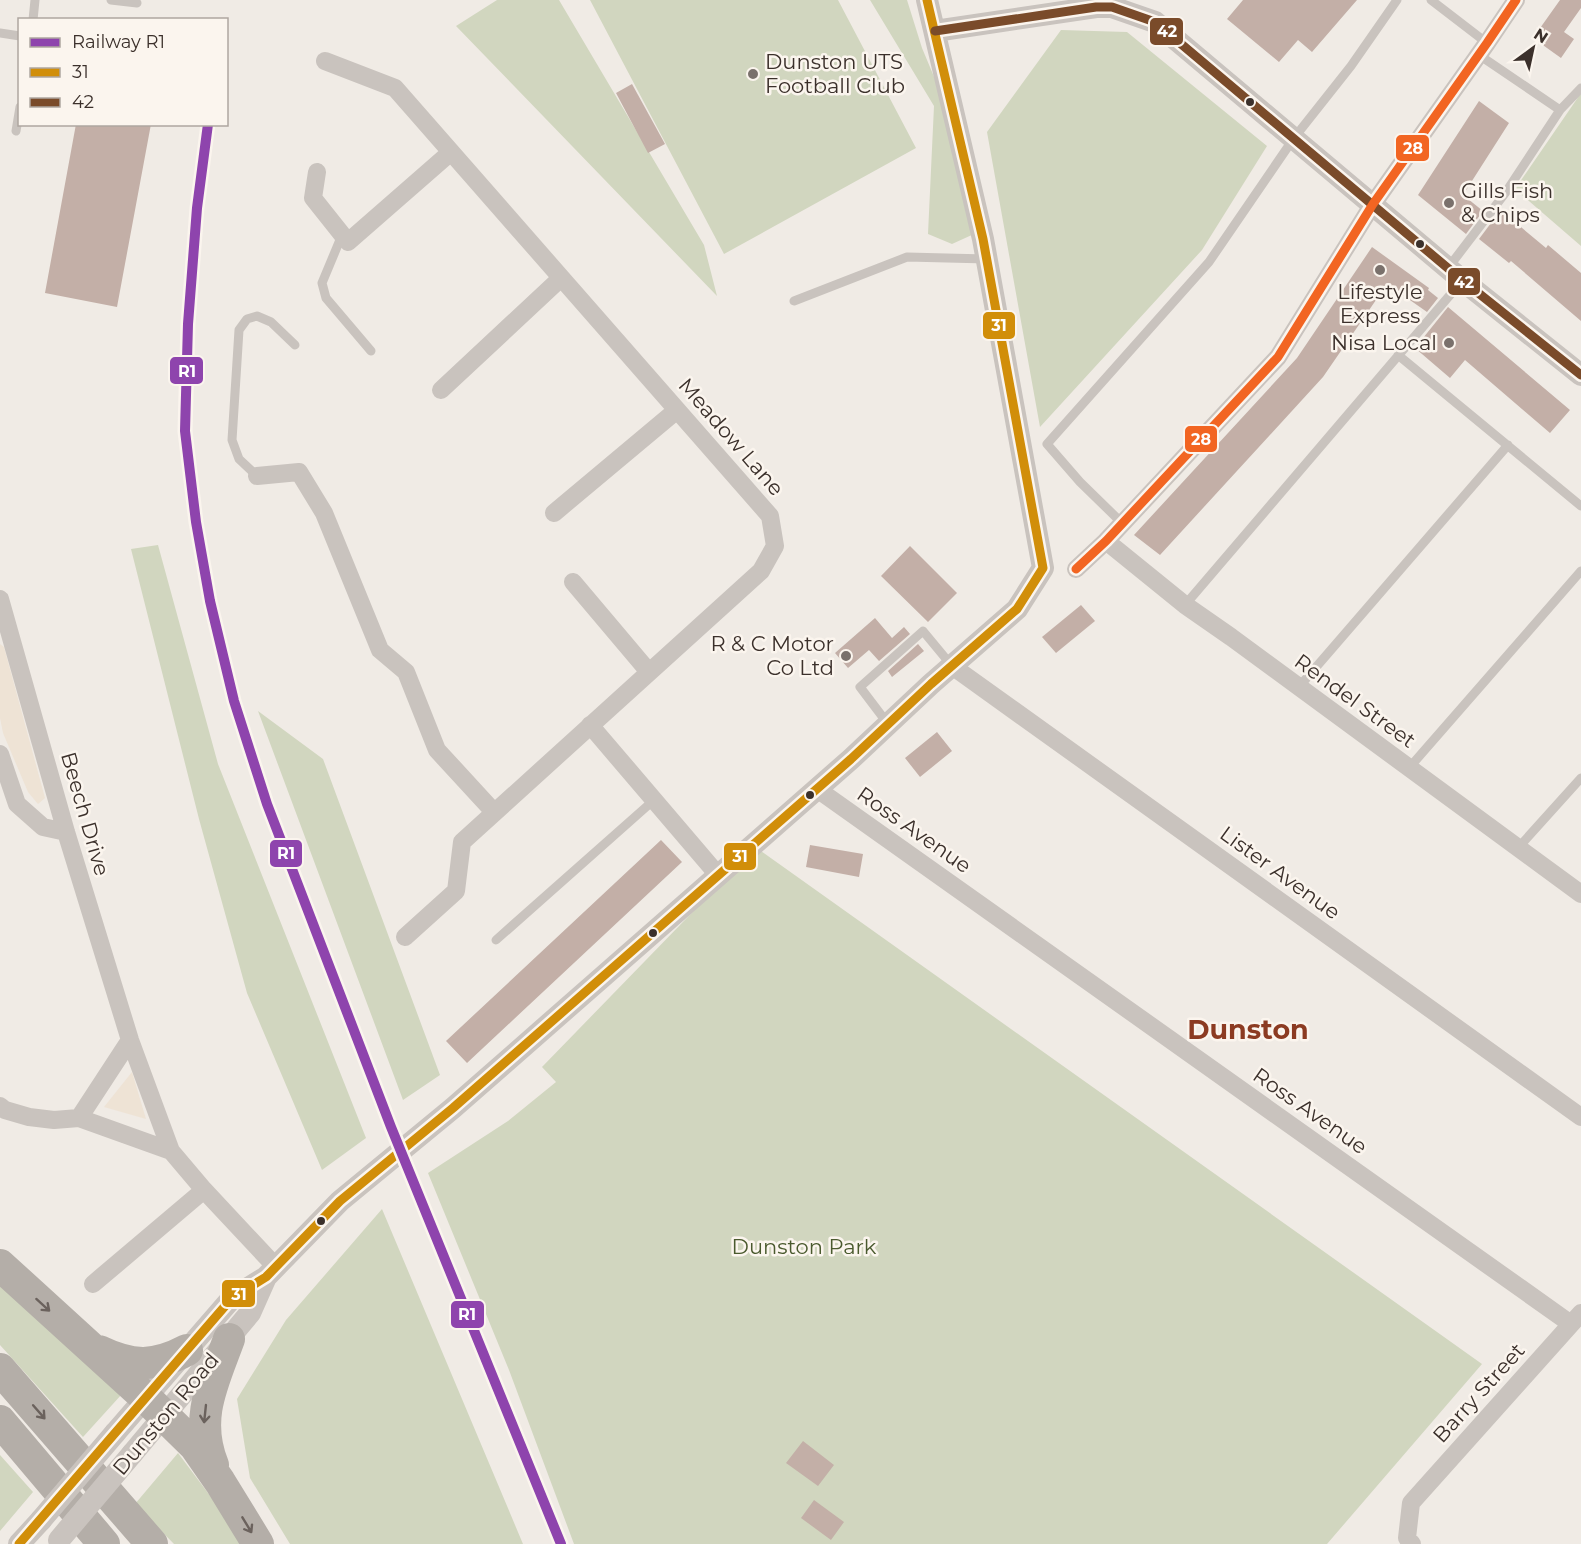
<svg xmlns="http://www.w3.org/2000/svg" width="1581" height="1544" font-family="Montserrat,sans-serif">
<rect width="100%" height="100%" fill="#f0ebe5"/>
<!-- green -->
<path fill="#d1d6bf" d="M497,0H559L704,245L717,296L456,26Z
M590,0H838L916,148L724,254Z
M870,0H907L922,48L945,103L974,234L952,244L928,234L934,106Z
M1061,30L1127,32L1267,146L1202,250L1040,427L987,132Z
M1581,93V246L1515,189Z
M158,545L218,764L366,1138L322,1170L247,993L199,819L131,549Z
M258,711L323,759L440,1075L403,1100Z
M758,849L1482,1364L1327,1544H574L509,1370L428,1173L508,1121L556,1082L542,1067L714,890Z
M382,1209L523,1544H290L250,1478L237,1399L286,1320Z
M0,1279L122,1394L83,1437L0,1345Z
M178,1453L232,1525L244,1544H174L135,1504Z
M0,1455L33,1492L0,1531Z"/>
<!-- plaza -->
<path fill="#eee3d5" d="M0,644L4,647L45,798L38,804L28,792L3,733L0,718Z
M132,1072L146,1119L104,1107Z"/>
<!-- building -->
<path fill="#c3afa7" d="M1243,0H1357L1312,52L1298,40L1279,62L1227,19Z
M1560,0H1581V8L1564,32L1574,39L1561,58L1533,38Z
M632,84L665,144L648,153L616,93Z
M1479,101L1509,123L1463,195L1483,211L1466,234L1418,195Z
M76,124H151L117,307L45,293Z
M1504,213L1546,248L1548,245L1581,273V321L1511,261L1509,263L1479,239L1494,219L1496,221Z
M1372,247L1429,288L1428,290L1438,298L1427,312L1387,284L1323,377L1160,555L1134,535L1297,358Z
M1448,307L1570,410L1550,433L1465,360L1450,378L1415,348Z
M910,546L957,593L928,622L881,576Z
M1081,605L1095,621L1056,653L1042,637Z
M875,618L892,638L904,627L910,634L879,661L869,650L848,668L835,653Z
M918,644L924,651L892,677L888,671Z
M937,732L952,751L920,777L905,758Z
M661,840L682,862L467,1063L446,1041Z
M810,845L863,854L859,877L806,867Z
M803,1441L834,1465L818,1486L786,1463Z
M814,1500L844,1522L831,1540L801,1518Z"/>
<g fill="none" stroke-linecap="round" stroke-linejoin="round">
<!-- service -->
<path stroke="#c9c3be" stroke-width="9" d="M111,0L137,3
M1431,0L1487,43
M33,20L35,0
M0,33L20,36
M1479,55L1560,110
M16,131L20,107
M342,235L322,283L326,298L371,351
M1448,268L1506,192L1560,110L1581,88
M794,301L907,257L987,259
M1398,355L1581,506
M257,476L239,459L232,440L239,330L247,319L257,316L271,322L295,345
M1122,523L1080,482L1047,444L1209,262L1294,138L1351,66L1397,0
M1185,605L1462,281
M1298,688L1508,445
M888,724L860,687L923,631L952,666
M1409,768L1581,571
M1518,848L1581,778
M496,940L654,800"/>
<!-- minor -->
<path stroke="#c9c3be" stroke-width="18" d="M325,61L395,88L770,516L775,546L761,571L462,842L456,891L405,937
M317,172L313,198L348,242L451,152
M441,390L561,278
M257,476L299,472L324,513L380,650L406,672L437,750L494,812
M554,513L677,410
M1106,541L1185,605L1231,637L1581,894
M1076,569L1106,541L1278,357L1373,204L1487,43L1516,0
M573,582L649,672
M0,599L66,832L130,1040L171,1151L204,1190L276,1267
M952,666L1581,1117
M590,725L718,875
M0,754L17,804L43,827L66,832
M817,789L1571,1324
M0,1106L5,1110L29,1117L54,1120L79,1118L171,1151
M79,1118L130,1040
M93,1284L204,1190
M1412,1544L1407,1538L1411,1503L1581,1313"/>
<!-- tertiary -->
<path stroke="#c9c3be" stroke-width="22" d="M935,31L1096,7H1112L1155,22L1462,280L1581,375
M115,1433L232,1298L266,1277L340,1201L453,1108L851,759L931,684L1017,609L1043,568L983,239L927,0
M132,1454L250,1313L266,1277
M19,1544L41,1520"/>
<!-- trunk -->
<path stroke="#b4aea8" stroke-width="32" d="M0,1265L146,1398L195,1446L220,1482L258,1544
M99,1351C132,1367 155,1367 187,1350
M0,1369L152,1544
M0,1421L104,1544
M213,1465C194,1418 213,1383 229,1339"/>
<!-- tertiary-bridge -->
<path stroke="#c9c3be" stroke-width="22" d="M41,1520L115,1433
M59,1540L132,1454"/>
<!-- bus-1 casing -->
<g stroke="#fbf5ee" stroke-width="14">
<path id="bus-1" d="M19,1544L232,1298L266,1277L340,1201L453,1108L851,759L931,684L1017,609L1043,568L983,239L927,0"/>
</g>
<!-- bus-2 casing -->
<g stroke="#fbf5ee" stroke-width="14">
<path id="bus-2" d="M935,31L1096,7H1112L1155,22L1462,280L1581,375"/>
</g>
<!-- bus-3 casing -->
<g stroke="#fbf5ee" stroke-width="14">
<path id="bus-3" d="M1076,569L1106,541L1278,357L1373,204L1487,43L1516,0"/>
</g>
<!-- bus-1 -->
<use href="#bus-1" stroke="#d18e09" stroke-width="9"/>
<!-- bus-2 -->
<use href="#bus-2" stroke="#7a4b2a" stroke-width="9"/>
<!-- bus-3 -->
<use href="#bus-3" stroke="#f26522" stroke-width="9"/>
<!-- rail-1 casing -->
<g stroke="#fbf5ee" stroke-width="15">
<path id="rail-1" d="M208,124L197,208L188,324L185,431L196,522L210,601L234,701L267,804L391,1127L561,1544"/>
</g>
<!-- rail-1 -->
<use href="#rail-1" stroke="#8e44ad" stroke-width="10"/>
</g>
<!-- one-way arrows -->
<defs><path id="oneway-shaft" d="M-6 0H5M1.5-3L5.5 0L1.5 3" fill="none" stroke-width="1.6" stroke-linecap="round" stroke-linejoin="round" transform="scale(1.5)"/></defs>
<g stroke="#6b625d">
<use href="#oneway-shaft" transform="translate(43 1305) rotate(42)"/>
<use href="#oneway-shaft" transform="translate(39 1412) rotate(49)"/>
<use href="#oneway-shaft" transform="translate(205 1414) rotate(96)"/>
<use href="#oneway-shaft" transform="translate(247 1525) rotate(59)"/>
</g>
<!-- markers -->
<g fill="#7a716c" stroke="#fbf5ee" stroke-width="2">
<circle cx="753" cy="74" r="6"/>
<circle cx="1449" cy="203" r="6"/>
<circle cx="1380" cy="270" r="6"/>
<circle cx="1449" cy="343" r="6"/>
<circle cx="846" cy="656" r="6"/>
</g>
<g fill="#3b302b" stroke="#fbf5ee" stroke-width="2">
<circle cx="1250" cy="102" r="5"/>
<circle cx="1420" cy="244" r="5"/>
<circle cx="810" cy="795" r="5"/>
<circle cx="653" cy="933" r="5"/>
<circle cx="321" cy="1221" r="5"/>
</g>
<g text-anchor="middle" stroke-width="5" stroke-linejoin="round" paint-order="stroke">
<!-- poi labels -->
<g font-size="21" fill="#3b302b" stroke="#fbf5ee" text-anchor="start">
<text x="765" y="69">Dunston UTS<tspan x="765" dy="24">Football Club</tspan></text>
<text x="1461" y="198">Gills Fish<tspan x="1461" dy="24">&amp; Chips</tspan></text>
<text x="1380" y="299" text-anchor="middle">Lifestyle<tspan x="1380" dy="24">Express</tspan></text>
<text x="1437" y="350" text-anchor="end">Nisa Local</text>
<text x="834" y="651" text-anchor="end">R &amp; C Motor<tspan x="834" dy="24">Co Ltd</tspan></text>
</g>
<!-- street labels -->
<g font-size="21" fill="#3b302b" stroke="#fbf5ee">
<text transform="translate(731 437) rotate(49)" y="7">Meadow Lane</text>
<text transform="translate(1355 701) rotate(36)" y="7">Rendel Street</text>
<text transform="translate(85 814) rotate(74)" y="7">Beech Drive</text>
<text transform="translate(914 830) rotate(35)" y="7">Ross Avenue</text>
<text transform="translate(1280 873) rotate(36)" y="7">Lister Avenue</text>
<text transform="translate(1310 1111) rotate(35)" y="7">Ross Avenue</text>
<text transform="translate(1479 1393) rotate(-48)" y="7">Barry Street</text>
<text transform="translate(166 1414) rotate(-50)" y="7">Dunston Road</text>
</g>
<!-- park labels -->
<g font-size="21" fill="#4a5a2e" stroke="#fbf5ee">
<text x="804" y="1254">Dunston Park</text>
</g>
<!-- district labels -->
<g font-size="27" font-weight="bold" fill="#8c3b22" stroke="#fbf5ee">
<text x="1248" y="1039">Dunston</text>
</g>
</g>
<g stroke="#fbf5ee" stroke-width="2">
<rect x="1149" y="17" width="35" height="29" rx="6" fill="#7a4b2a"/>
<rect x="1395" y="134" width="35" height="28" rx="6" fill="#f26522"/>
<rect x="1447" y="267" width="34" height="29" rx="6" fill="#7a4b2a"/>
<rect x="982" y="311" width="34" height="29" rx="6" fill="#d18e09"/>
<rect x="169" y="356" width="35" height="29" rx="6" fill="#8e44ad"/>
<rect x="1184" y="425" width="34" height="28" rx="6" fill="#f26522"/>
<rect x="269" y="839" width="34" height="29" rx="6" fill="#8e44ad"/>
<rect x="723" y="842" width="34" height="29" rx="6" fill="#d18e09"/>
<rect x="221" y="1279" width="35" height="29" rx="6" fill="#d18e09"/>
<rect x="450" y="1300" width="35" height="29" rx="6" fill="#8e44ad"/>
</g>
<g font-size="16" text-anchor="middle" font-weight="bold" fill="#fff">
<text x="1167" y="37">42</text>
<text x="1413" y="154">28</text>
<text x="1464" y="288">42</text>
<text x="999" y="331">31</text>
<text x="187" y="377">R1</text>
<text x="1201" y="445">28</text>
<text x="286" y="859">R1</text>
<text x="740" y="862">31</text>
<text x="239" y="1300">31</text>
<text x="467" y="1320">R1</text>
</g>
<!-- legend -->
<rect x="18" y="18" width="210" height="108" fill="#fbf5ee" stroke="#aea6a0" stroke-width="1.5"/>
<rect x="30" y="38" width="30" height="9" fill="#8e44ad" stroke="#aea6a0" stroke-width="1.5"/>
<text x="72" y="48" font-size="18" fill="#3b302b">Railway R1</text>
<rect x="30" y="68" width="30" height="9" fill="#d18e09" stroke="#aea6a0" stroke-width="1.5"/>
<text x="72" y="78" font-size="18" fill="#3b302b">31</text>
<rect x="30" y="98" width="30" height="9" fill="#7a4b2a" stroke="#aea6a0" stroke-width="1.5"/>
<text x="72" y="108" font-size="18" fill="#3b302b">42</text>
<!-- north arrow -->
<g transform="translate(1533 48) rotate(33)" stroke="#fbf5ee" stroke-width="4.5" paint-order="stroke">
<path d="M0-4.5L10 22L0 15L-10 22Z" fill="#3b302b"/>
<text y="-9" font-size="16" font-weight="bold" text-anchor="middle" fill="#3b302b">N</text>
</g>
</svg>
